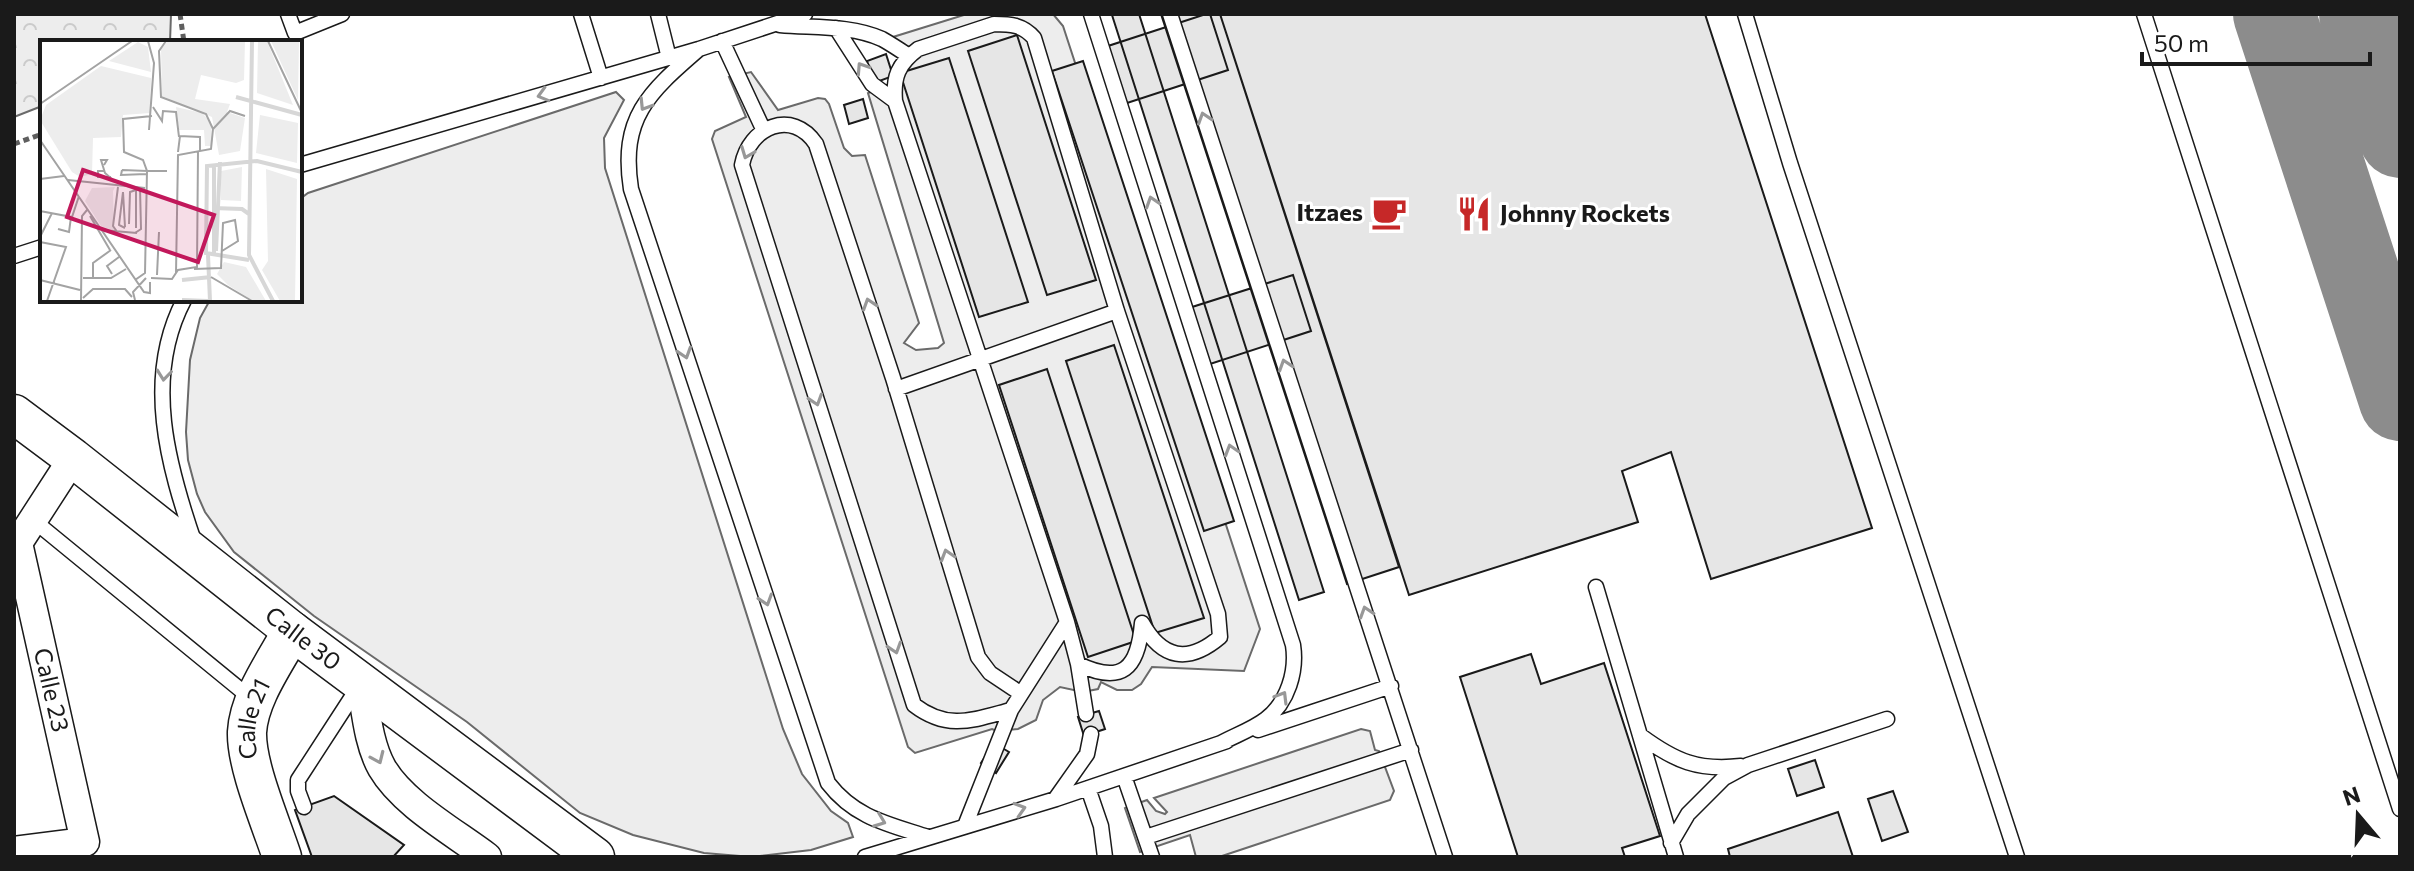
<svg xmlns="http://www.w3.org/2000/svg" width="2414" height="871" font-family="Commissioner,sans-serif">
<defs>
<pattern id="forest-crowns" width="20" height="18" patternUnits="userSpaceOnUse" patternTransform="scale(2)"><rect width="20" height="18" fill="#ededed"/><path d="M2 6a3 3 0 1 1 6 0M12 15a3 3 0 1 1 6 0" fill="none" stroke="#cbcbcb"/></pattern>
</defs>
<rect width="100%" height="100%" fill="#fff"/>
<!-- forest -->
<path fill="url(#forest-crowns)" stroke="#6a6a6a" stroke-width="2" d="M14,14H171L170,42H42V106L14,117Z"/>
<!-- built -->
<path fill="#ededed" stroke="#6a6a6a" stroke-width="2" d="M967,14H1053L1063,26L1260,629L1244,671L1152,667L1141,684L1132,690H1117L1101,682L1098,689L1083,692L1060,687L1043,700L1036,720L1018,729L997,731L992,729L915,753L908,747L712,139L715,131L746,117L729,77L751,72L778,110L818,98L825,99L829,104L844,148L852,156L865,155L919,323L904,343L916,350L938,348L944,343L868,93L906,79L893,37Z
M616,92L624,100L604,138L605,168L783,729L802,774L831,811L848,823L853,837L811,850L752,857L704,853L633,835L580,813L467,722L314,616L234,552L205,512L197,494L188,460L186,432L190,360L200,318L210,300H300V199L308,193Z
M1361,729L1370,731L1375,750L1379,751L1394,791L1390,800L1219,857H1196L1190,835L1140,852L1125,808L1147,800L1156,811L1165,814L1167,812L1154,798Z"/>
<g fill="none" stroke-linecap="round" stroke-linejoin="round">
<!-- taxiway -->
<path stroke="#8c8c8c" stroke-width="82" d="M2274,14L2400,400
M2360,14L2400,137"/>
</g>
<!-- building -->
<path fill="#e6e6e6" stroke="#1a1a1a" stroke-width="2" d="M1116,14H1139L1324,592L1299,600L1112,15Z
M1161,14H1220L1399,567L1347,584Z
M1206,14H1210L1228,70L1124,104L1105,47Z
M1220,14H1705L1872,528L1711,579L1671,452L1622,471L1638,522L1409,595Z
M1017,35L1096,280L1047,295L968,51Z
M886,54L893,76L874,83L867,61Z
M949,58L1028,302L979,317L900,73Z
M1083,61L1234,521L1204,531L1052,71Z
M863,99L868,118L849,124L844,105Z
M1293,275L1311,331L1207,365L1189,308Z
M1114,345L1204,618L1155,633L1066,361Z
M1047,369L1136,641L1088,657L999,385Z
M1531,654L1541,684L1604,663L1660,836L1622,848L1625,857H1518L1460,677Z
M1099,711L1105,729L1084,736L1078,717Z
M994,743L1009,752L996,773L981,763Z
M1815,760L1824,787L1797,796L1788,769Z
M1893,791L1908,832L1882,841L1868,799Z
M334,796L404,845L393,857H312L295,810Z
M1838,812L1853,857H1730L1728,849Z"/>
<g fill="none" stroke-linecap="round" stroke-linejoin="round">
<!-- lane casing -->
<g stroke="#1a1a1a" stroke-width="17">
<path id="lane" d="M288,14L295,33L342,14
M581,14L601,78
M658,14L669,58
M1091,14L1293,645C1297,671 1288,702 1266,719C1253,729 1236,735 1221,743
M1170,14L1445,857
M1745,14L1790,163L2017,857
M2144,14L2400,809
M994,24C1011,24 1023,25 1034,38L1117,311L1218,614L1220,637C1188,664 1162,659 1142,623C1138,669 1122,685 1078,664L1067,622L895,101C893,77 898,64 918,49Z
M780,25C813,28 851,25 882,39C891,44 900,50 909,56
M836,28L872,84L895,101
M722,41L764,131
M699,49C648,93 620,118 631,189L828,783C855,818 888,824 928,837
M300,165L699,49L805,14
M14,256L42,247
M184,300C143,378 168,466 195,544
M896,389L1117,311
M33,520L253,700
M1596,587L1676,857
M1078,664L1086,714
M1011,710C973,720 948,731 914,705L742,165C749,127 792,108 816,144L893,378L978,657L990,673L1020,693
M1258,730L1391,686
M1641,736C1675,761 1698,771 1741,766
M1124,776L1152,857
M1088,788L1101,826L1105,857
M1056,798L1087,754L1091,734
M304,807L298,791V780L359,686
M965,826L1011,710L1067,622
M1146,837L1411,750
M1671,843L1688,814L1724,778L1748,765L1887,719
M865,857L1056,799L1227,741"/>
</g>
<!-- street casing -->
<g stroke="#1a1a1a" stroke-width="31">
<path id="street" d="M361,683C366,710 368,743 382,768C403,804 454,832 487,857
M14,851L85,842L18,543L73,458"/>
</g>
<!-- secondary casing -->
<g stroke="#1a1a1a" stroke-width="41">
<g id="secondary">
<path id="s1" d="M14,414L73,458L292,631L595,857"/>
<path id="s2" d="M282,857C271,823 246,766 247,732C249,697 276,661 292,631"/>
</g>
</g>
<!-- path -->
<path stroke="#5f5f5f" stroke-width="5" stroke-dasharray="6 4" stroke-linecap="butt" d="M180,14L184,42
M14,144L42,134"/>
<!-- lane -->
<use href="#lane" stroke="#fff" stroke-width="14"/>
<!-- street -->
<use href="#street" stroke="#fff" stroke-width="28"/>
<!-- secondary -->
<use href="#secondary" stroke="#fff" stroke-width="38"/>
</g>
<!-- one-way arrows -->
<defs><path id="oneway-chevron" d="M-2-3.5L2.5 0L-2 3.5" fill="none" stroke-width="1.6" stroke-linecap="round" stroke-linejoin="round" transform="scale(2)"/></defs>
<g stroke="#989898">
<use href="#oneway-chevron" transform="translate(862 68) rotate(-123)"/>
<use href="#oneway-chevron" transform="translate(543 95) rotate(164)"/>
<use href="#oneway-chevron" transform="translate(645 105) rotate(122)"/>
<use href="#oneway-chevron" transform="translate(1204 118) rotate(-108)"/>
<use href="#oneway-chevron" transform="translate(747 153) rotate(111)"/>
<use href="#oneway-chevron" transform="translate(1152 202) rotate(-108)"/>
<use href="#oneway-chevron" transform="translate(869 304) rotate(-108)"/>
<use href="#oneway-chevron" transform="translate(685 353) rotate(72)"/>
<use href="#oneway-chevron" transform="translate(1285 365) rotate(-108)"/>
<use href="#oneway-chevron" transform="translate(164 375) rotate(96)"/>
<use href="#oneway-chevron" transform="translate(816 400) rotate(72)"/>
<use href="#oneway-chevron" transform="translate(1231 450) rotate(-107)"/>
<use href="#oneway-chevron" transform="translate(947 555) rotate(-107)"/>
<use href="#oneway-chevron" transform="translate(766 600) rotate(72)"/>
<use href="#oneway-chevron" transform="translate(1366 612) rotate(-108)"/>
<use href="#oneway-chevron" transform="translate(895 648) rotate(72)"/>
<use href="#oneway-chevron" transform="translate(1282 697) rotate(-59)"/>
<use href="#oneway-chevron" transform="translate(378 758) rotate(66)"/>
<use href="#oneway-chevron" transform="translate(1020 809) rotate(-17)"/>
<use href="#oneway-chevron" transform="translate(880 821) rotate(21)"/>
</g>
<!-- icons -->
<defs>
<g id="cafe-bare" transform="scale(2.76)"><path d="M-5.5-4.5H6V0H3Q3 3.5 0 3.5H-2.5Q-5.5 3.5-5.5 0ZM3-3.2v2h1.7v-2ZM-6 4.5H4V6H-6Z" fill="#c62828" stroke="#fff" stroke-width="2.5" paint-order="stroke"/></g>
<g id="restaurant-bare" transform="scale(2.76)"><path d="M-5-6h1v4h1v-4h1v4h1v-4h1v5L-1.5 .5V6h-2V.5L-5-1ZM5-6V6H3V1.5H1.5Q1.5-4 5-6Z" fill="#c62828" stroke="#fff" stroke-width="2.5" paint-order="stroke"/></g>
</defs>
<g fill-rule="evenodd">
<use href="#cafe-bare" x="1389" y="213"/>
<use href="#restaurant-bare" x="1474" y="214"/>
</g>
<g text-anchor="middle" stroke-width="6" stroke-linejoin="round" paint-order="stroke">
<!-- poi labels -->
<g font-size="24" font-weight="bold" fill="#1a1a1a" stroke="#fff" text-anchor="end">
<text x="1363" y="221">Itzaes</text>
<text x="1500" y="222" text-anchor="start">Johnny Rockets</text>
</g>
<!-- street labels -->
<g font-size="24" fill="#1a1a1a" stroke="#fff">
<text dy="8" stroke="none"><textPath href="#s1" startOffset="366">Calle 30</textPath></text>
<text transform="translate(51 690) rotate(77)" y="8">Calle 23</text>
<text dy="8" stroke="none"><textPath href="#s2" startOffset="144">Calle 21</textPath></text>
</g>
</g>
<!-- overview -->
<g transform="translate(40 40)">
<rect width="262" height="262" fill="#fff"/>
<path d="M128,1H205L204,40L196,43L161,35L155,59L190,64L187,72L205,78L200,111L179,115L172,77L122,56L121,9ZM218,1H227L253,65L217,53ZM231,1H259L258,60ZM136,67L162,73L171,82L172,106H165L164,90H139ZM220,75L258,83L257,123L216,113ZM202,127L201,161L181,160V131ZM226,129L257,139L255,261H240L222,230L228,221ZM184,222L206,227L226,261H213L188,245L177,234Z" fill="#ededed"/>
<path d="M98,2L108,7L111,32L69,21ZM61,26L111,38L110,73L83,75L81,97L53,98L52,134L40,137L32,132L0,80L6,65Z" fill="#ededed"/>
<path d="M75,147L73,151L74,191L61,186L45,161L52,148Z" fill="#ededed"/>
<path fill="none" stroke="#d7d7d7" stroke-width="4" d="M212,1L209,215L233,261M196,57L262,75M174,124V215M173,168L202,169L209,174M176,211L180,122M168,215L170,261M209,220L166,213L167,126L217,121L262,132M142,240L171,237M142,260L168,261"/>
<path fill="none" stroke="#a3a3a3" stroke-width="2" d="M108,1L114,23L109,90M126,1L119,11L121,57L166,74L173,89L171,109L138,115L136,233M228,1L262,73M0,64L92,1M113,67L122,81L123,71L136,72L139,97M173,89L190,71L205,76M0,100L104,252L110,253V242M138,112L140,96L160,97V112M64,125L67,120H61L65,133L74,141M82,130L107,131L103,120L84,112L83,79L112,76M82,130L81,135L106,134M64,131H58V137H71M0,139L24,136M28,140L105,148M0,141L1,171M0,171L32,177L39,156M50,176L70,210M89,184L90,152L96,150V188M85,188L79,185L83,152L85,187M18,189L29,192L31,177M62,190L97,193M78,193L73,186L78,147M95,193L101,189L100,148M0,197L12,173M0,202L26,207L7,261M154,229L181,228L183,183L195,180L198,201L182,211M72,234L67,226L79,217M117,235L119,192M171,237L212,261M43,238H71L86,229M53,238V223L71,210M111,238L132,239L138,230L157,227L158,111M0,240L40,250M95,240L105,233L107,131H127M43,258L53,249H85L92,257M95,260L93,252L106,238M41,261L42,176L47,170"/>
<path fill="#c2185b" fill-opacity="0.15" stroke="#c2185b" stroke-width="4" d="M43,130L174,175L158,222L27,177Z"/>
<rect width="262" height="262" fill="none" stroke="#1a1a1a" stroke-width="4"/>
</g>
<!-- border -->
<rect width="2414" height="871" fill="none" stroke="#1a1a1a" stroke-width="32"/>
<!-- north arrow -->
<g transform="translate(2358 815) rotate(341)" stroke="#ffffff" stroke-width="6" paint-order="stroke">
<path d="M0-6L14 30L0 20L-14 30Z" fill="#1a1a1a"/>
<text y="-12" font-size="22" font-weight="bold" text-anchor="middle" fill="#1a1a1a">N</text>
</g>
<!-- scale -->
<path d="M2142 52v12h228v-12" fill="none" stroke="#1a1a1a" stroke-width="4"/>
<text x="2154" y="52" font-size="24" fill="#1a1a1a" stroke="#ffffff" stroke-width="6" paint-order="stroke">50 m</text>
</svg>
